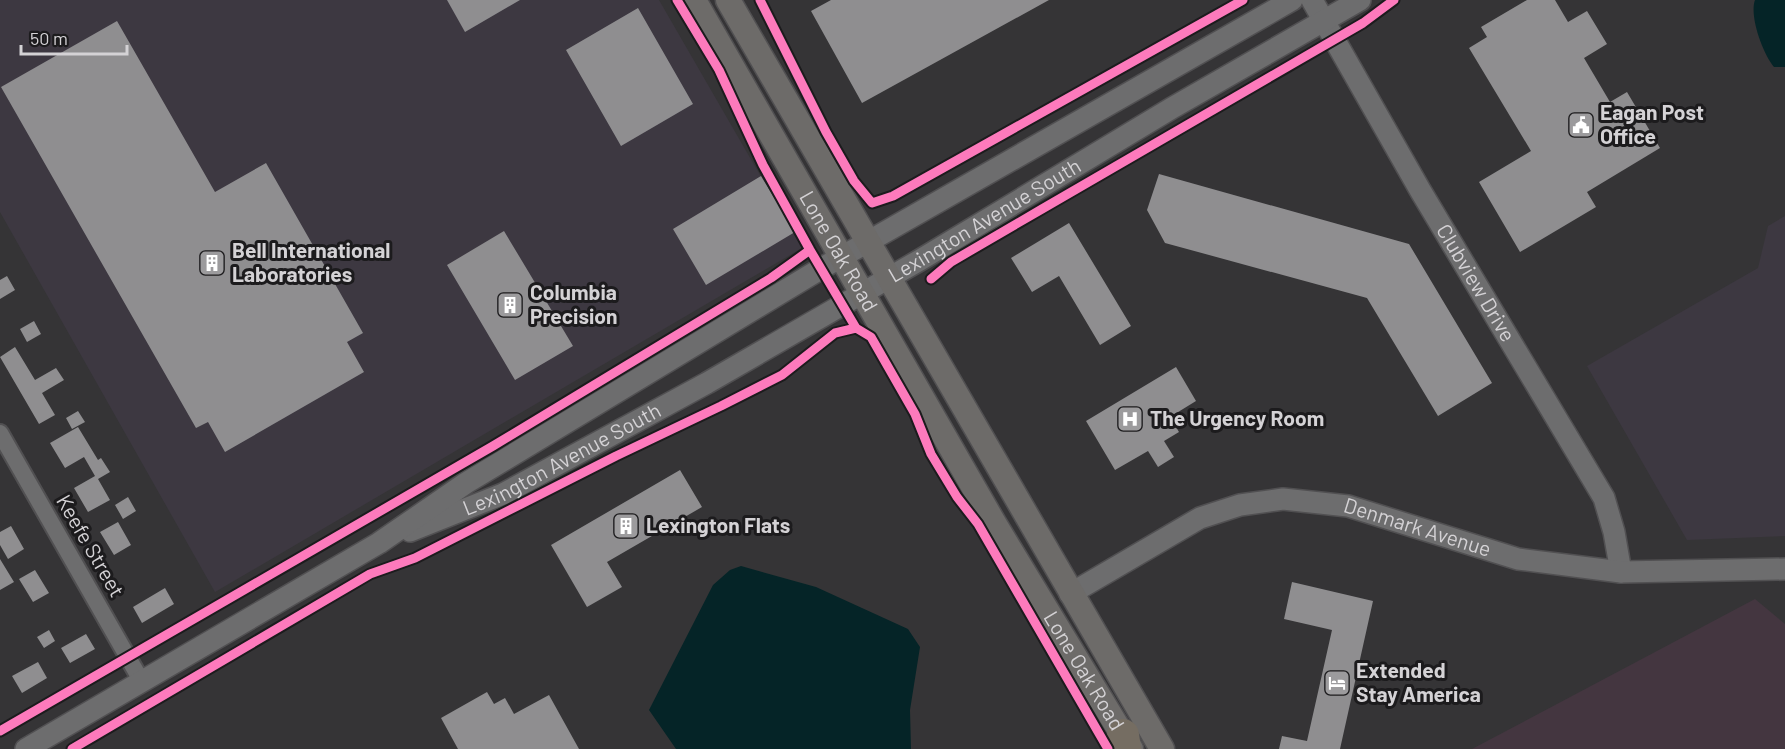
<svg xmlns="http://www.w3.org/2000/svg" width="1785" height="749" font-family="Barlow,sans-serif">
<rect width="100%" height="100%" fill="#353436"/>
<!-- commercial -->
<path fill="#443640" d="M1755,599L1785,624V749H1472Z"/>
<!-- built -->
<path fill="#3d3841" d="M0,0H659L802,248L215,592L0,212Z
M1785,216V536L1687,540L1587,366L1758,268L1768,226Z"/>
<!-- water -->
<path fill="#052427" d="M1755,0H1785V67H1774C1763,54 1749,16 1755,0Z
M741,566L816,587L908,629L920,647L910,710L911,749H676L649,710L713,585L730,570Z"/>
<!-- building -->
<path fill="#8f8e90" d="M447,0H520L465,32Z
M831,0H1049L862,103L811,11Z
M1527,0H1555L1568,22L1587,11L1607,44L1584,58L1610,102L1627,92L1660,148L1587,192L1596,207L1520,252L1479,182L1531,151L1469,48L1487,37L1481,27Z
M638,8L693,104L621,146L566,50Z
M117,21L215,192L266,163L363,333L347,342L364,372L225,452L208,422L196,428L1,87Z
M1159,174L1409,244L1492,383L1438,416L1367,298L1165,243L1147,210Z
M761,176L795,232L706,285L673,229Z
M1069,223L1131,326L1100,345L1059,276L1032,292L1011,258Z
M504,231L573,346L515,380L447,265Z
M7,276L15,290L0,299V280Z
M34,321L41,334L27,342L20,329Z
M15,347L35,380L56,368L64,380L42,393L55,415L39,424L0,357Z
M1176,367L1196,401L1170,417L1179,432L1164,441L1174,457L1158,467L1148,451L1115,470L1086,421Z
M78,411L85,422L72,429L66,418Z
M78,427L98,460L101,458L110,472L98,479L110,500L88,512L74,488L95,476L84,457L65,468L50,443Z
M680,470L702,507L607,562L622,587L587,607L551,545Z
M128,497L136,511L123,519L115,505Z
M118,522L131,545L114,555L100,532Z
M11,526L24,549L8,559L0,545V532Z
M0,559L14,582L0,590Z
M35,570L49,593L33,602L19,579Z
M1292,582L1373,601L1340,749H1279L1282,736L1307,741L1332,630L1284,619Z
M165,588L174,604L142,623L133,607Z
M49,630L55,641L44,648L37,637Z
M86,634L95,649L70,663L61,648Z
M38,662L47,678L22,693L12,676Z
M487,692L494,704L505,698L514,714L549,695L579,749H458L441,718Z"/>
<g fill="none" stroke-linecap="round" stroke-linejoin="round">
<!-- minor casing -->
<g stroke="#515052" stroke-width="20">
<path id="minor" d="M0,433L142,682"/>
</g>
<!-- tertiary casing -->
<g stroke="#515052" stroke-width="24">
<g id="tertiary">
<path id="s1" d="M1312,0L1420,190L1604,498L1614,532L1621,572"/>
<path id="s2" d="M410,531L503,494L707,383L920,260L1172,108L1360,0"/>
<path id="s3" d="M1070,594L1200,518L1240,505L1283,499L1348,506L1518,559L1621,572L1785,569"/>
<path d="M26,749L379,543L466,483L822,268L1292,0"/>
</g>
</g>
<!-- secondary casing -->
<g stroke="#515052" stroke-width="27">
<g id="secondary">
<path id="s4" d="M694,0L994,523L1131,749"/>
<path d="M728,0L1162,749"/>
</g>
</g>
<!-- motorway casing -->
<g stroke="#515052" stroke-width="34">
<path id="motorway" d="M1123,735L1125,749"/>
</g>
<!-- minor -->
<use href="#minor" stroke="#6d6d6e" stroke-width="16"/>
<!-- tertiary -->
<use href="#tertiary" stroke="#6d6d6e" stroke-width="21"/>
<!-- secondary -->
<use href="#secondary" stroke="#6d6b69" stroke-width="24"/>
<!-- motorway -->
<use href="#motorway" stroke="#756d62" stroke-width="32"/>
<!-- cycleway casing -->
<g stroke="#1c1b1d" stroke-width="13">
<path id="cycleway" d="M677,0L719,70L763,165L810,250L856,328L871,337L915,414L931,454L957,497L978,524L1108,749
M760,0L826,132L854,181L872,203L893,196L1243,0
M931,279L951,262L1042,209L1363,23L1394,0
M0,731L493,446L771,278L810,250
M72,749L370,574L415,558L616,456L721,406L782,375L835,333L856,328"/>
</g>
<!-- cycleway -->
<use href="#cycleway" stroke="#fd7abc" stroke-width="9"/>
</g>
<!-- icons -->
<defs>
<g id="civic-square" transform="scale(1.35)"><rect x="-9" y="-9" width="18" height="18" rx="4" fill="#9c9b9d" stroke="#1c1b1d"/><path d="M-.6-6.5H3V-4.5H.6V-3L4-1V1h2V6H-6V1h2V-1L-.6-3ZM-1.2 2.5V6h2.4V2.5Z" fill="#fff"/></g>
<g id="building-square" transform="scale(1.35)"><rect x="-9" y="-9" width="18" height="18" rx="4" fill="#9c9b9d" stroke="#1c1b1d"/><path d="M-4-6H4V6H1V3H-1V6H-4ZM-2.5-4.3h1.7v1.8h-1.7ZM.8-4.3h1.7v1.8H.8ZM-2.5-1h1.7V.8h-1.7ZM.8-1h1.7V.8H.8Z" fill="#fff"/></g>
<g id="hospital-square" transform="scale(1.35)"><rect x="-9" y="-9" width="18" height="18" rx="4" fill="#9c9b9d" stroke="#1c1b1d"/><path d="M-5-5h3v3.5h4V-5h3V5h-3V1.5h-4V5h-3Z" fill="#fff"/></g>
<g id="hotel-square" transform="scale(1.35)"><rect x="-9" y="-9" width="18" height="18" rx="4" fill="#9c9b9d" stroke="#1c1b1d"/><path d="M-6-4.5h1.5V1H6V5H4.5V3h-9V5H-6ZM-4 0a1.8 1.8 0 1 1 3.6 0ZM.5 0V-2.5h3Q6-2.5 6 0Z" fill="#fff"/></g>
</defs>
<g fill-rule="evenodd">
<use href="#civic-square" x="1581" y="125"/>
<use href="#building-square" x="212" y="263"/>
<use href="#building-square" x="510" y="305"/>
<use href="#hospital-square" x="1130" y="419"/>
<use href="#building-square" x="626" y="526"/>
<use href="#hotel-square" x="1337" y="683"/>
</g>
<g text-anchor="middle" stroke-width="6" stroke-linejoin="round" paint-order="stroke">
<!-- poi labels -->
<g font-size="21" font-weight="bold" fill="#d4d2d5" stroke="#1c1b1d" text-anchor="start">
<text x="1600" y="120">Eagan Post<tspan x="1600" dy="24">Office</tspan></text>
<text x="232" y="258">Bell International<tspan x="232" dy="24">Laboratories</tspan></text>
<text x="530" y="300">Columbia<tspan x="530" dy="24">Precision</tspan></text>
<text x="1150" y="426">The Urgency Room</text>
<text x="646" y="533">Lexington Flats</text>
<text x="1356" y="678">Extended<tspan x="1356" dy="24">Stay America</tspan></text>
</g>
<!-- street labels -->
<g font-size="21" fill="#d4d2d5" stroke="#1c1b1d">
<text dy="7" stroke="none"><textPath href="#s2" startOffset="654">Lexington Avenue South</textPath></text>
<text dy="7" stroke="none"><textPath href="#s4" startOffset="290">Lone Oak Road</textPath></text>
<text dy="7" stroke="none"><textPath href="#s1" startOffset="327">Clubview Drive</textPath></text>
<text dy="7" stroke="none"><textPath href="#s2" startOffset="168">Lexington Avenue South</textPath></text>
<text dy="7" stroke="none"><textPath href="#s3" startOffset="374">Denmark Avenue</textPath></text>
<text transform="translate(90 546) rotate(60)" y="7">Keefe Street</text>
<text dy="7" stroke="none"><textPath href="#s4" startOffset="776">Lone Oak Road</textPath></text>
</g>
</g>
<!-- scale -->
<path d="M21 45v9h106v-9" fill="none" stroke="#d4d2d5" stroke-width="3"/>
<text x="30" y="45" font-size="18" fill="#d4d2d5" stroke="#1c1b1d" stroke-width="4.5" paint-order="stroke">50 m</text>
</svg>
